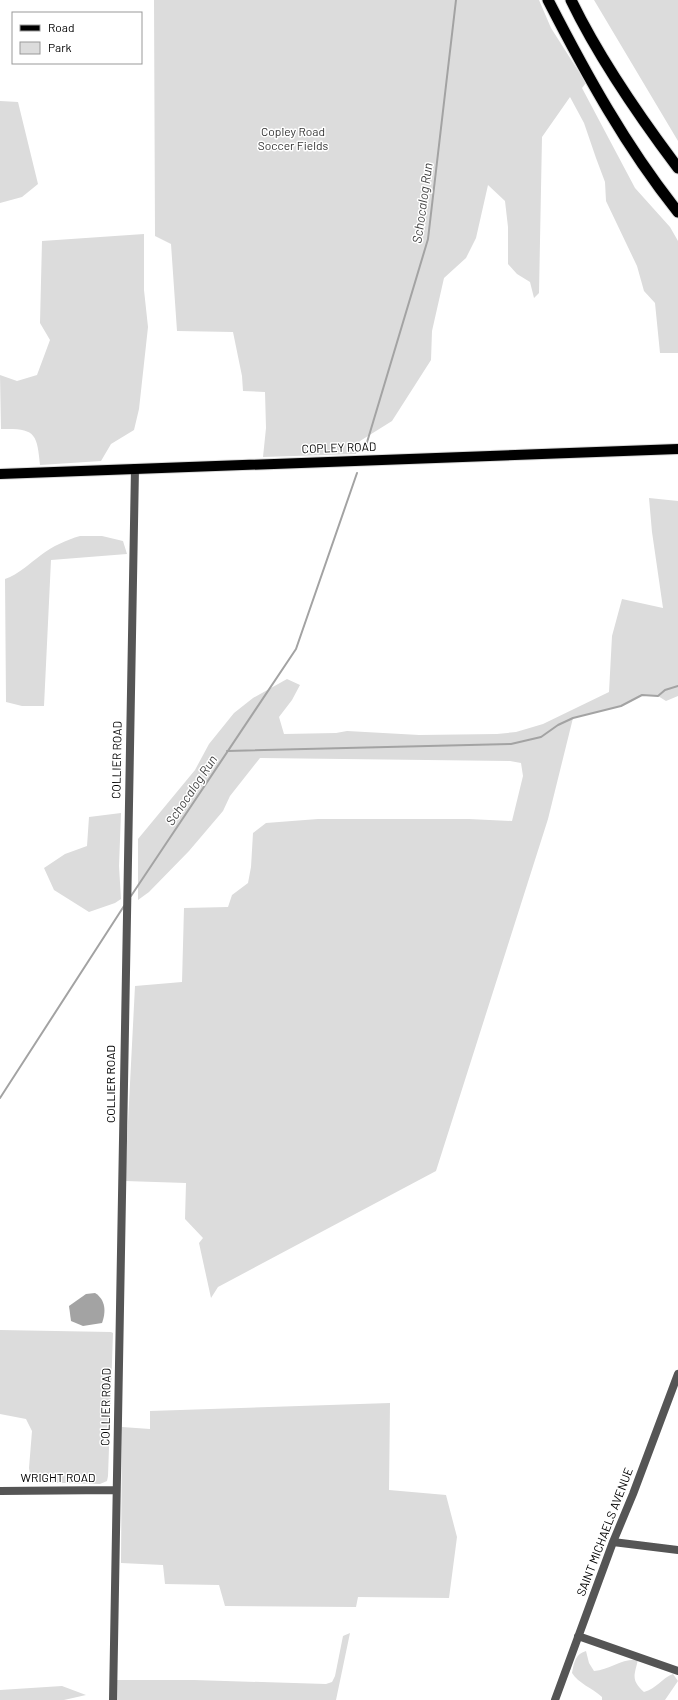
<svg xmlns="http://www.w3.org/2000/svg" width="678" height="1700" font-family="Barlow,sans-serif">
<rect width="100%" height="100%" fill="#fff"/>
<!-- green -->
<path fill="#dcdcdc" d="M154,0H539L551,28L586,83L582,88L635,188L670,227L678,241V353H660L655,303L644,291L637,266L606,201L605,182L596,158L584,123L570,97L542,137L539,293L534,298L530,282L517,274L508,264V227L505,201L488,185L476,238L466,258L444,278L432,331L431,360L392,421L360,441L356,454L263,457L266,428L265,392L243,391L242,376L233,332L177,331L171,244L155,236Z
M594,0H678V141Z
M0,101L18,102L38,184L22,197L0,203Z
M144,234V290L148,327L139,409L134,430L111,444L101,461L40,465C37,433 35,428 1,429L0,375L17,381L37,375L50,340L40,323L42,241Z
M649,498L678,501V696L666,701L658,696L642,695L621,706L573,718L548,819L436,1171L218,1287L211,1298L199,1243L203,1238L185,1219L186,1183L125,1181L135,986L182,982L184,908L228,907L232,895L248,883L251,867L253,833L266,823L318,819H469L512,821L523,776L521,763L510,761L260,758L230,796L223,811L189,851L149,892L138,900V839L195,770L209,744L234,713L253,698L287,679L300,685L292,700L279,717L284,734L336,733L347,731L419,735L497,734L516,732L543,724L609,692L612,636L622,599L663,608L652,532Z
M80,536H102L123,541L127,554L51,560L44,706H22L6,702L5,579C19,574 29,564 41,555C53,546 66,540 80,536Z
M121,813L119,866L121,899L115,903L89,912L54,890L44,868L65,854L87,846L89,817Z
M0,1330L111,1332L113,1333L108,1476L107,1481L100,1484L31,1482L29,1468L32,1431L26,1419L0,1414Z
M390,1403L389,1490L446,1495L457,1537L449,1598L358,1597L356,1607L225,1606L219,1585L165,1584L163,1565L121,1563L122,1427L150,1429V1411Z
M350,1633L336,1700H113V1680H194L326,1684L332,1682L335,1676L343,1636Z
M586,1651L589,1663L594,1671C610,1670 622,1658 638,1660C634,1676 631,1680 644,1692C656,1689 662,1678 673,1674L678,1681L665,1700H602V1697C592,1688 578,1683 572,1673C574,1663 575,1654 586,1651Z
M62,1686L86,1695L64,1700H0V1690Z"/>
<!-- water -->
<path fill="#a3a3a3" d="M95,1293C106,1300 106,1312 102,1323L83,1326L71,1321L69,1306L86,1294Z"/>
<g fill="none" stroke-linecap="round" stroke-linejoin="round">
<!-- stream -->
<path stroke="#a3a3a3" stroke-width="2" d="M365,449L428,239L456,0
M227,751L511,744L541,737L558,725L573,718L621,706L642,695L658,696L665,690L678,686
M131,896L296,649L357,473
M0,1098L124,906"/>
<!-- major casing -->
<g stroke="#dbdbdb" stroke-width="12">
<path id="major" d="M0,474L678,449"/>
</g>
<!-- highway casing -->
<g stroke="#dbdbdb" stroke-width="13">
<path id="highway" d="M548,0C586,74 626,147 678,212
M571,0C599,58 639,116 678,168"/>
</g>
<!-- minor -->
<path stroke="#555" stroke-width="8" d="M0,1491L115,1490
M613,1542L678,1550
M578,1636L678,1671
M113,1700L135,468
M555,1700L613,1542L633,1494L678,1374"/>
<!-- major -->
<use href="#major" stroke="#000" stroke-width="10"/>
<!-- highway -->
<use href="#highway" stroke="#000" stroke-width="11"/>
</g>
<g text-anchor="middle" stroke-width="3" stroke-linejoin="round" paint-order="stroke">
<!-- park labels -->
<g font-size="12" fill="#333" stroke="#fff">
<text x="293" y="136">Copley Road<tspan x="293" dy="14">Soccer Fields</tspan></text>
</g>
<!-- street labels -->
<g font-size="12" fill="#000" stroke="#fff">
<text transform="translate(339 448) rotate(-2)" y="4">COPLEY ROAD</text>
<text transform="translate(117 760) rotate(-89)" y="4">COLLIER ROAD</text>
<text transform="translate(111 1084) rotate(-90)" y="4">COLLIER ROAD</text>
<text transform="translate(106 1407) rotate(-89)" y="4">COLLIER ROAD</text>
<text x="58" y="1482">WRIGHT ROAD</text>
<text transform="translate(605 1532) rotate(-69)" y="4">SAINT MICHAELS AVENUE</text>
</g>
<!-- water labels -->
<g font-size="13" font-style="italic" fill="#444" stroke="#fff">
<text transform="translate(422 203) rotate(-82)" y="5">Schocalog Run</text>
<text transform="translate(191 790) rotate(-56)" y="5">Schocalog Run</text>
</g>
</g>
<!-- legend -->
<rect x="12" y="12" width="130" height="52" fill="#ffffff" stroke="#999999"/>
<rect x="20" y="25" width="20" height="6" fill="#000000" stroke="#999999"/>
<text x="48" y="32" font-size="12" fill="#000000">Road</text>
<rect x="20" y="42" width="20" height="12" fill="#dcdcdc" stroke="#999999"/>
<text x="48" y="52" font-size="12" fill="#000000">Park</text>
</svg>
